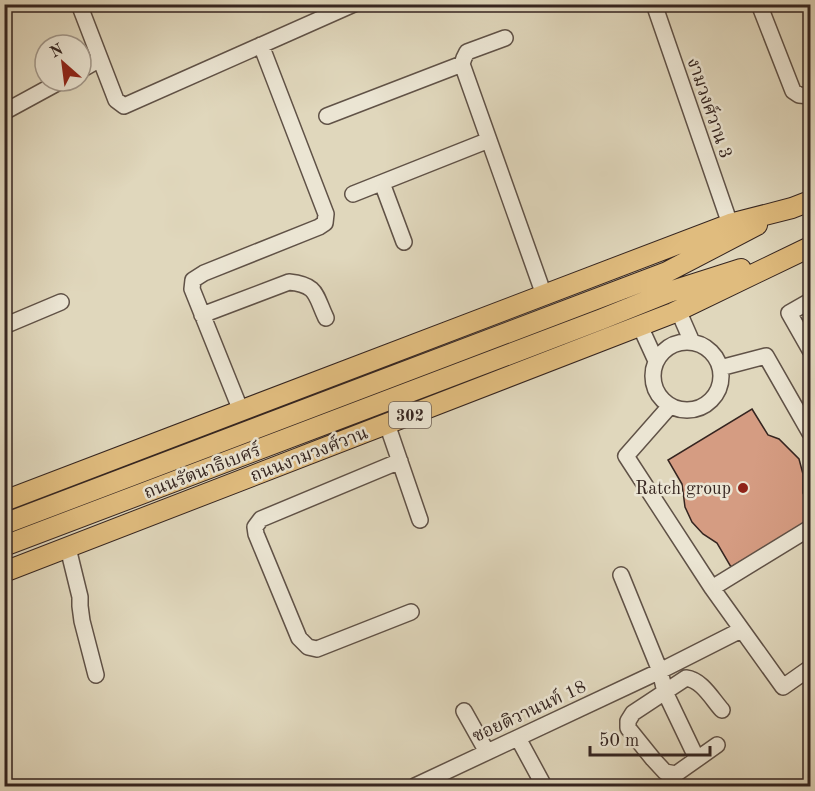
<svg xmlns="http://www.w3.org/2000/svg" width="815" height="791" font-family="'Old Standard TT','Noto Serif Thai',serif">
<rect width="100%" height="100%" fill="#e0d7bc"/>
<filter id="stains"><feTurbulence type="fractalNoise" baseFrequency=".00333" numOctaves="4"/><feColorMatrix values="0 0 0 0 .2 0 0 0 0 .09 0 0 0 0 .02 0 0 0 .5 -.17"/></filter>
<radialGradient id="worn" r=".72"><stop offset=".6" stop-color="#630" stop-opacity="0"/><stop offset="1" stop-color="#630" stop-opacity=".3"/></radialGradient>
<!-- building -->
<path fill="#d59c82" stroke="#352520" stroke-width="1.5" d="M810,317V332L804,321Z
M752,409L768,435L779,439L799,459L803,474V493L810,507V522L731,567L717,543L703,534L692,522L685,507L682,484L668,460Z"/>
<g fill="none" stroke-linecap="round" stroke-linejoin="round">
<!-- minor casing -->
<g stroke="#605247" stroke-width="18">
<path id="minor" d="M79,4L116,100L124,106L354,4
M654,4L730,224
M759,4L793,91L799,95L810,96
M505,38L467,52L464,58L462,64L544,295
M81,70L100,59
M4,112L61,81
M327,116L462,64
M382,183L404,242
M353,194L489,140
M810,301L789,313L810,350
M678,310L692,342
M202,315L289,282C318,285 315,295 326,318
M4,326L61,302
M640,326L656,361
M653 376a34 34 0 1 1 68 0a34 34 0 1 1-68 0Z
M720,368L766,356L810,433
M670,406L626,456L712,588L783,687L810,668
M241,411L192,289L193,280L204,273L319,227L325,223L326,214L261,45
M387,424L420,520
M400,461L261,519L255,527L256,534L299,638L308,647L317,649L411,612
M68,548L80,597V606L82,621L96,675
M621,575L660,671L665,692L697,759
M712,588L810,528
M464,711L487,752
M518,738L544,786
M717,745L676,774L665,772L653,759L628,728V721L633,713L686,678C702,680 712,699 722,710
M415,786L660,671L741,630"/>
</g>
<!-- major casing -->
<g stroke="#352520" stroke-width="22">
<path id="major" d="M4,501L730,224L792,208L810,201
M4,524L667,272L757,225
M4,546L602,319L669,292L741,269
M4,572L673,313L810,247"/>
</g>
<!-- minor -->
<use href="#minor" stroke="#ebe5d3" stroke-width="15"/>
<!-- major -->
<use href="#major" stroke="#e0bc7e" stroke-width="20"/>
</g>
<!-- markers -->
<circle fill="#8f2418" stroke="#ebe5d3" stroke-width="2" cx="743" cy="488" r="6"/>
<g text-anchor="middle" stroke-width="5" stroke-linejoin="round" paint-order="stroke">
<!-- shield labels -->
<rect fill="#ebe5d3" stroke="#6c5f56" stroke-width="1.5" x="389" y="402" width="42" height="26" rx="4.5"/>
<g font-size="16" font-weight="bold" fill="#352520">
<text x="410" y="421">302</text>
</g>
<!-- street labels -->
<g font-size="18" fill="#352520" stroke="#ebe5d3">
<text transform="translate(710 108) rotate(71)" y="6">งามวงศ์วาน 3</text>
<text transform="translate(309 454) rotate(-21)" y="6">ถนนงามวงศ์วาน</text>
<text transform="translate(202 471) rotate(-21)" y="6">ถนนรัตนาธิเบศร์</text>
<text transform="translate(529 711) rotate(-25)" y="6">ซอยติวานนท์ 18</text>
</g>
<!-- poi labels -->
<g font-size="18" fill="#352520" stroke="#ebe5d3" text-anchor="end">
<text x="731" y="494">Ratch group</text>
</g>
</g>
<!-- margin -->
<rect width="815" height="791" fill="none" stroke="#e0d7bc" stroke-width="24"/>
<rect x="6" y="6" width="803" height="779" fill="none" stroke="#352520" stroke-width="3"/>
<rect x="12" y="12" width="791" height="767" fill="none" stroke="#352520" stroke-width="1.5"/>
<!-- north arrow -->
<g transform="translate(63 63) rotate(332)"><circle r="28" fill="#ebe5d3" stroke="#a2988b" stroke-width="1.5"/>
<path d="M0-4.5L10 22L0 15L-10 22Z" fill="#8f2418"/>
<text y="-9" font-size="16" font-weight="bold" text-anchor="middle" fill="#352520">N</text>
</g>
<!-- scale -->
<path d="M590 746v9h120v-9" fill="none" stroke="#352520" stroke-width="3"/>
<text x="599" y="746" font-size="18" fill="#352520" stroke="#ebe5d3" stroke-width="4.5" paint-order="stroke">50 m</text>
<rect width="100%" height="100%" filter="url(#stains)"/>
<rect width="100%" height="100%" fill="url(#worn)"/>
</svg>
